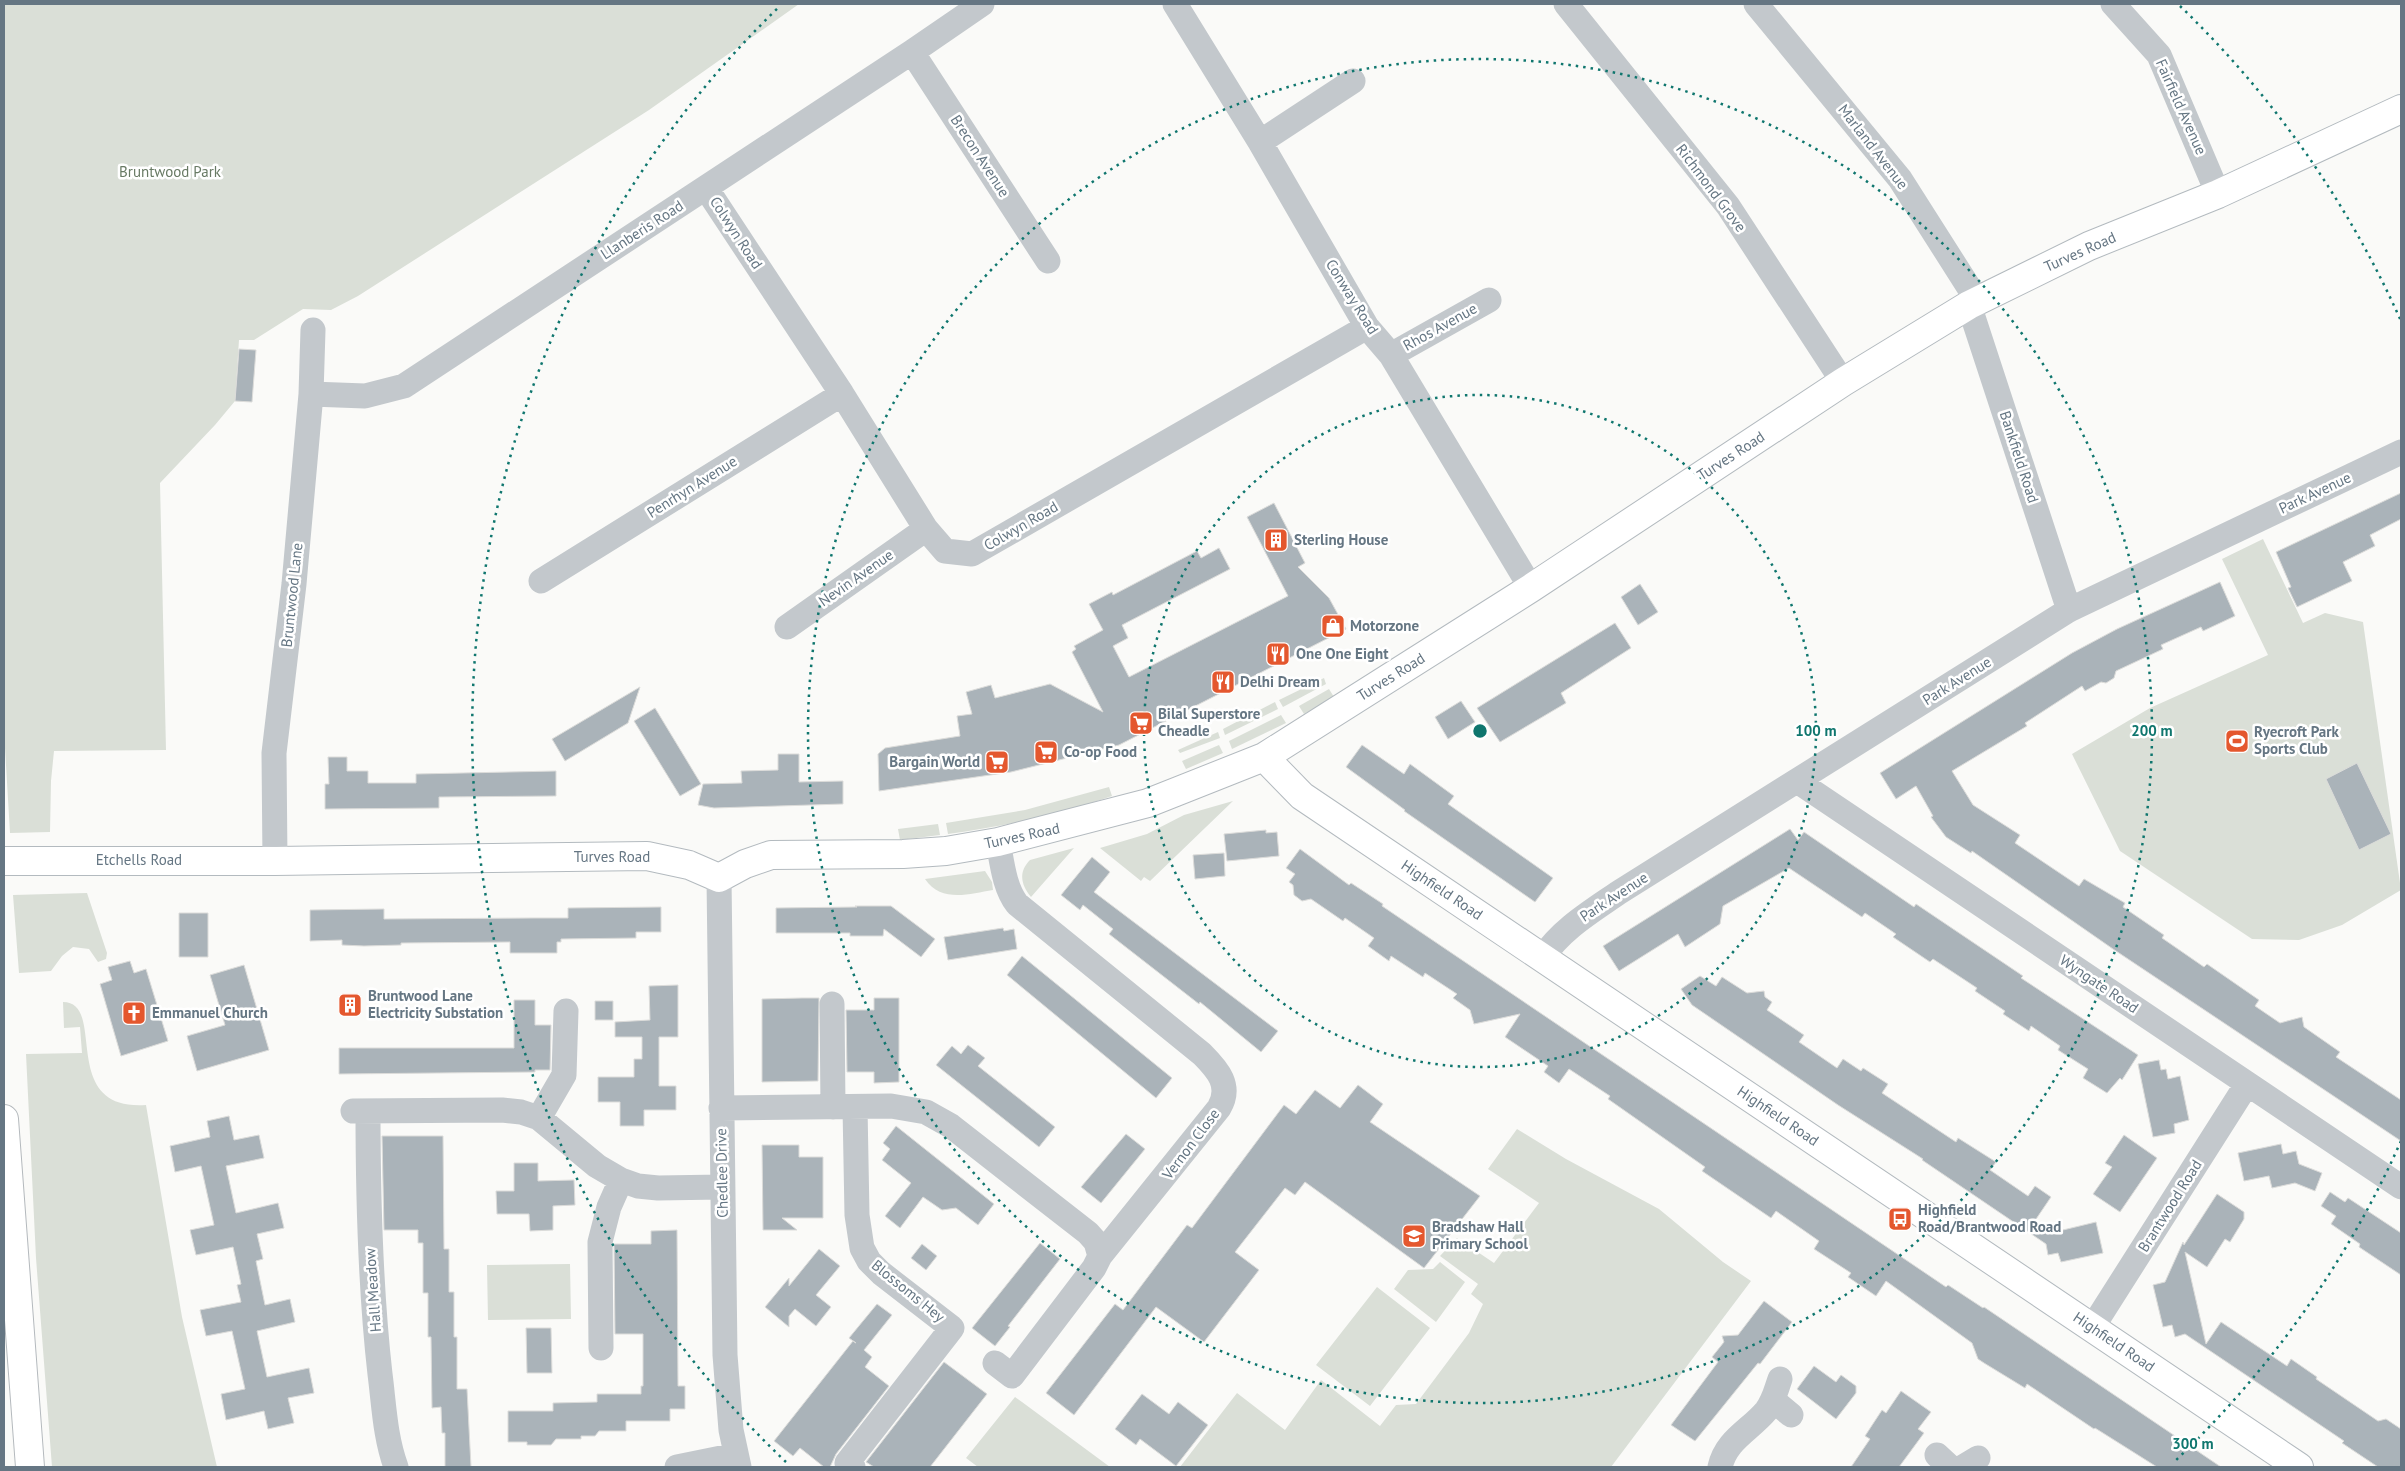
<svg xmlns="http://www.w3.org/2000/svg" width="2405" height="1471" font-family="'PT Sans',sans-serif">
<rect width="100%" height="100%" fill="#fafaf8"/>
<!-- green -->
<path fill="#dadfd7" d="M4,4H799L649,110L358,296L331,310L303,309L254,340H239L235,401L215,425L160,483L166,750L54,751L51,781L50,832L10,833L4,731Z
M2263,539L2303,623L2325,613L2363,622L2401,890L2342,925L2299,940L2252,939L2120,851L2072,754L2150,708L2268,655L2222,559Z
M1324,678L1326,684L1283,707L1279,700Z
M1329,689L1334,697L1304,714L1299,706Z
M1275,702L1278,709L1225,735L1223,729Z
M1281,715L1286,723L1232,749L1229,741Z
M1218,732L1220,738L1180,753L1178,750Z
M1219,745L1223,753L1186,769L1182,761Z
M1109,787L1112,796C1059,815 1004,826 948,834L946,823L1025,810Z
M1233,801L1150,881L1144,877L1141,881L1100,848L1147,834L1184,815Z
M938,824L940,835L900,840L898,829Z
M1074,848L1031,897C1021,885 1018,872 1030,860Z
M985,871L992,882L993,890C969,894 941,903 925,879Z
M87,893L107,953L106,959L98,962L89,949L73,947L62,956L51,971L19,973L13,895Z
M63,1002C108,1002 57,1111 146,1105L182,1317L217,1467H52L36,1258L26,1054L82,1053L80,1027L64,1028Z
M1517,1129L1566,1159L1659,1209L1723,1262L1751,1281L1611,1467H1180L1237,1393L1285,1430L1321,1380L1380,1426L1396,1405L1416,1404L1469,1333L1483,1304L1471,1294L1478,1284L1440,1256L1457,1238L1494,1263L1539,1203L1488,1169Z
M1440,1262L1465,1282L1436,1322L1394,1289L1408,1270L1433,1269Z
M570,1264L571,1319L488,1320L487,1265Z
M1377,1287L1430,1328L1370,1406L1316,1365Z
M1015,1397L1022,1402L1110,1467H978L966,1458Z"/>
<!-- building -->
<path fill="#aab3b9" stroke="#dcdcda" d="M239,349L256,350L252,402L235,401Z
M2401,493V519L2370,535L2375,546L2343,562L2352,581L2297,607L2288,588L2291,587L2276,552Z
M1274,503L1305,563L1298,567L1329,598L1346,629L1119,745L1011,772L879,791L878,754L885,748L960,736L957,716L972,714L966,692L991,685L995,698L1050,684L1103,712L1072,652L1076,649L1074,646L1103,630L1089,604L1112,592L1113,595L1197,551L1201,558L1219,548L1230,569L1122,625L1128,638L1113,646L1129,677L1288,596L1247,517Z
M2220,582L2235,616L2203,631L2201,627L2161,645L2163,649L2116,671L2114,678L2106,683L2101,682L2085,691L2082,686L2025,723L2027,726L1952,771L1973,805L2020,835L2015,843L2079,886L2084,879L2125,903L2123,907L2164,935L2162,938L2204,967L2207,964L2259,1000L2255,1006L2280,1023L2302,1017L2304,1027L2340,1052L2336,1057L2401,1100V1141L2113,949L1972,851L1971,853L1946,837L1931,817L1933,816L1916,786L1896,799L1880,773L2072,653L2117,629Z
M1640,584L1658,612L1638,625L1621,597Z
M1615,623L1631,648L1561,693L1566,703L1500,742L1477,708Z
M640,687L628,723L565,761L552,739Z
M1461,701L1475,722L1448,739L1435,717Z
M655,708L701,784L680,796L634,721Z
M1362,745L1404,774L1410,764L1454,796L1448,804L1553,878L1535,902L1404,811L1405,810L1346,767Z
M778,754H799V782L843,781V804L714,808L698,805L703,784L742,783L741,771L778,770Z
M328,757H347V771H368V783H416V774L556,771V796L439,797V808L325,809V784H329Z
M2357,763L2391,834L2359,850L2326,779Z
M1790,829L1798,840L1804,832L1914,907L1916,904L2023,976L2021,978L2138,1055L2122,1080L2120,1078L2107,1093L2083,1078L2088,1069L2058,1050L2060,1046L2031,1026L2029,1031L2003,1014L2005,1011L1975,991L1977,988L1933,959L1930,962L1893,937L1896,934L1865,913L1862,917L1789,868L1723,906L1720,924L1685,947L1678,934L1619,971L1603,946Z
M1266,830V833L1277,832L1279,856L1227,861L1224,834Z
M1300,849L1349,885L1351,883L1383,904L1382,906L1946,1287L1948,1285L1983,1308L1984,1307L2221,1467H2157L2095,1428L2094,1429L2027,1384L2025,1388L1984,1363L1978,1359L1972,1343L1886,1281L1876,1296L1848,1277L1851,1273L1814,1249L1819,1241L1776,1211L1771,1218L1702,1171L1705,1167L1608,1099L1610,1096L1569,1069L1559,1083L1544,1072L1548,1066L1505,1037L1520,1014L1474,1024L1470,1010L1453,998L1457,994L1425,973L1423,977L1391,956L1389,961L1368,946L1374,938L1345,918L1343,921L1311,899L1302,901L1294,895L1293,885L1289,882L1295,874L1286,868Z
M1224,853L1225,876L1195,879L1193,855Z
M1092,857L1110,872L1094,892L1278,1031L1261,1052L1200,1002L1199,1004L1109,934L1113,929L1083,905L1080,910L1061,895Z
M855,906H891L935,939L921,957L884,929L883,936H850V933H776V908L857,907Z
M661,907V932H636V938L561,939V942H557V953H510V942L401,943V945L364,946L342,945V940L310,941V910L384,909V919L534,918H568V908Z
M179,913H208V957H179Z
M1003,928L1004,931L1014,929L1017,949L948,960L944,937Z
M1022,956L1172,1078L1156,1098L1007,975Z
M130,961L134,973L146,969L168,1041L121,1056L100,984L112,980L108,967Z
M244,965L269,1050L197,1071L187,1036L225,1025L210,975Z
M1700,976L1716,986L1722,977L1747,993L1764,991L1765,997L1772,1002L1767,1010L1804,1035L1799,1042L1837,1068L1843,1059L1861,1071L1863,1068L1888,1084L1882,1093L1956,1142L1958,1138L1996,1162L1990,1170L2028,1196L2035,1186L2051,1197L2028,1231L2061,1224L2063,1230L2096,1222L2103,1253L2061,1262L2058,1253L2048,1255L2046,1244L1922,1160L1923,1159L1838,1105L1692,1005L1681,989Z
M678,985V1037H659V1086H676V1110H644V1126H620V1102H598V1077H634V1059H642V1037H615V1022L650,1020L649,986Z
M340,996H360V1013H340Z
M802,998H819L818,1081L762,1082V999Z
M874,998H899V1082L874,1083V1072H847L846,1010H874Z
M514,1000H535V1025H551L550,1070H535V1072L339,1074V1048H514Z
M595,1001H613V1020H595Z
M968,1045L985,1058L978,1066L1055,1127L1039,1147L936,1065L952,1046L961,1054Z
M2159,1060L2161,1070L2166,1069L2168,1079L2180,1076L2189,1120L2174,1124L2175,1133L2153,1137L2138,1064Z
M1358,1085L1383,1104L1370,1122L1480,1196L1424,1268L1305,1182L1295,1195L1285,1188L1235,1252L1259,1270L1204,1342L1156,1307L1074,1415L1046,1393L1115,1304L1123,1310L1187,1225L1192,1228L1284,1105L1296,1114L1315,1090L1340,1108Z
M229,1116L234,1140L259,1135L264,1158L226,1166L236,1213L278,1203L284,1228L257,1234L263,1259L256,1261L265,1305L290,1299L295,1322L257,1331L267,1377L309,1368L314,1393L288,1398L294,1423L268,1429L264,1411L226,1420L221,1394L245,1389L232,1331L206,1336L200,1310L241,1302L237,1285L241,1284L233,1247L196,1255L190,1230L214,1225L201,1166L175,1172L170,1146L210,1137L207,1121Z
M896,1126L994,1204L978,1225L956,1208L942,1210L923,1197L900,1228L885,1216L911,1183L882,1160L890,1149L883,1143Z
M1126,1134L1145,1149L1101,1203L1081,1187Z
M2124,1135L2157,1158L2120,1212L2093,1194L2112,1167L2105,1163Z
M382,1136H443L444,1249H449V1292H454V1337H457V1389H467L471,1467H445V1433H442L441,1407L432,1408L431,1337H428V1293H423V1243H418V1230H384Z
M2281,1144L2283,1154L2296,1151L2299,1164L2322,1173L2315,1191L2295,1183L2272,1188L2269,1176L2244,1181L2238,1153Z
M762,1145H799V1157H823V1218H782L797,1230H763Z
M514,1163H538V1181L574,1180L575,1205L553,1206V1230L530,1231L529,1214H497L496,1191H514Z
M2330,1192L2345,1202L2348,1198L2401,1233V1275L2359,1247L2360,1244L2331,1224L2336,1216L2321,1206Z
M2217,1194L2244,1212V1219L2230,1242L2225,1239L2207,1267L2185,1252L2206,1344L2221,1322L2287,1366L2291,1359L2317,1377L2316,1379L2378,1421L2386,1419L2401,1429V1467H2378L2342,1443L2344,1441L2185,1334L2175,1337L2172,1325L2163,1327L2153,1285L2165,1282L2183,1242L2184,1245Z
M677,1230L678,1386H685V1409H670V1421H626V1431H599L595,1436H581V1439H556L551,1445H527V1442H508V1411H553V1403L597,1402V1394H641V1386H643V1334H615L614,1244H651V1231Z
M1040,1243L1060,1259L1008,1326L1010,1327L995,1346L972,1328Z
M922,1244L937,1256L926,1270L911,1258Z
M819,1249L840,1266L816,1295L831,1307L816,1326L795,1309L789,1316V1327L765,1307L789,1278V1286Z
M1764,1301L1792,1322L1760,1364L1758,1363L1695,1441L1671,1425L1718,1362L1712,1357L1724,1342L1722,1336L1738,1335Z
M877,1304L892,1315L864,1350L872,1357L865,1367L889,1386L836,1454L830,1467H824L800,1448L793,1456L774,1441L853,1341L856,1343L849,1338Z
M526,1328H551L552,1373H527Z
M944,1362L987,1394L930,1467H874L866,1462Z
M1814,1366L1836,1382L1841,1375L1856,1386V1393L1836,1419L1797,1389Z
M1901,1391L1931,1412L1918,1429L1924,1433L1899,1467H1851L1870,1439L1865,1436L1882,1410L1886,1413Z
M1142,1394L1169,1414L1178,1402L1208,1425L1176,1466L1140,1439L1136,1445L1115,1429Z"/>
<g fill="none" stroke-linecap="round" stroke-linejoin="round">
<!-- secondary casing -->
<g stroke="#b3babf" stroke-width="30">
<path id="secondary" d="M1264,757L1302,796L2299,1467
M4,861H275L647,856L689,865L719,878L745,864L771,855L903,854L946,851L998,842L1148,803L1264,757L1531,588L1843,382L1969,305L2089,246L2218,194L2401,109"/>
</g>
<!-- highway casing -->
<g stroke="#b4b9bd" stroke-width="30">
<path id="highway" d="M4,1119L30,1467"/>
</g>
<!-- street -->
<path stroke="#c3c8cc" stroke-width="25" d="M1175,4L1260,142L1367,327L1391,355L1531,588
M1566,4L1728,206L1843,382
M1756,4L1900,179L1977,300
M2113,4L2159,55L2218,194
M912,52L1048,261
M1260,142L1353,81
M706,188L842,394L926,529L945,551L972,554L1367,327
M1969,305L2069,610
M1391,355L1489,300
M311,394L365,396L404,386L912,52L982,4
M541,581L842,394
M787,627L926,529
M1797,781L2401,1187
M275,861L274,753L294,584L311,394L313,330
M719,878L725,1355L731,1430L739,1467
M1542,958C1562,929 1589,913 1618,893L2069,610L2401,452
M832,1004L833,1107
M721,1108L891,1106L926,1112L951,1126L1088,1233L1096,1242L1100,1256
M353,1111L502,1110L521,1112L539,1118L597,1166L621,1180L638,1186L658,1188L722,1187
M368,1111C368,1199 370,1286 380,1374C384,1405 385,1437 396,1467
M539,1118L564,1075L566,1011
M2092,1328L2247,1084
M601,1348L600,1242L609,1207L621,1180
M995,1363L1012,1376L1094,1268L1100,1256L1219,1108C1232,1086 1218,1070 1202,1054L1017,904C1004,887 1002,862 998,842
M1773,1400L1791,1415
M1937,1455L1950,1467
M677,1467L736,1455
M853,1467L847,1463L952,1328L881,1273L869,1261L862,1248L857,1215L855,1107
M1720,1467C1726,1440 1749,1431 1766,1411C1774,1401 1776,1390 1780,1379
M1963,1467L1978,1458"/>
<!-- secondary -->
<use href="#secondary" stroke="#fff" stroke-width="28"/>
<!-- highway -->
<use href="#highway" stroke="#fff" stroke-width="28"/>
</g>
<!-- distance rings -->
<g fill="none" stroke="#0f766e" stroke-width="2.5" stroke-dasharray="2.5 5">
<circle cx="1480" cy="731" r="336"/>
<circle cx="1480" cy="731" r="672"/>
<path d="M2401 1141A1008 1008 0 0 1 2174 1462M786 1462A1008 1008 0 0 1 780 6M2180 6A1008 1008 0 0 1 2401 321"/>
</g>
<!-- icons -->
<defs>
<g id="building-square" transform="scale(1.25)"><rect x="-9" y="-9" width="18" height="18" rx="4" fill="#e4572e" stroke="#fff"/><path d="M-4-6H4V6H1V3H-1V6H-4ZM-2.5-4.3h1.7v1.8h-1.7ZM.8-4.3h1.7v1.8H.8ZM-2.5-1h1.7V.8h-1.7ZM.8-1h1.7V.8H.8Z" fill="#fff"/></g>
<g id="shop-square" transform="scale(1.25)"><rect x="-9" y="-9" width="18" height="18" rx="4" fill="#e4572e" stroke="#fff"/><path d="M-5-2.5h2.3a2.7 3.5 0 0 1 5.4 0H5L5.5 6h-11ZM-1.5-2.5h3a1.5 2.3 0 0 0-3 0Z" fill="#fff"/></g>
<g id="restaurant-square" transform="scale(1.25)"><rect x="-9" y="-9" width="18" height="18" rx="4" fill="#e4572e" stroke="#fff"/><path d="M-5-6h1v4h1v-4h1v4h1v-4h1v5L-1.5 .5V6h-2V.5L-5-1ZM5-6V6H3V1.5H1.5Q1.5-4 5-6Z" fill="#fff"/></g>
<g id="supermarket-square" transform="scale(1.25)"><rect x="-9" y="-9" width="18" height="18" rx="4" fill="#e4572e" stroke="#fff"/><path d="M-6-5.5h2.5l.6 2H6L4.5 2H-2.5L-4.4-4H-6ZM-1.5 3.2a1.3 1.3 0 1 0 .1 0ZM3 3.2a1.3 1.3 0 1 0 .1 0Z" fill="#fff"/></g>
<g id="stadium-square" transform="scale(1.25)"><rect x="-9" y="-9" width="18" height="18" rx="4" fill="#e4572e" stroke="#fff"/><path d="M0-5a6.5 5 0 1 0 0 10a6.5 5 0 1 0 0-10ZM-3.5-1.8h7v3.6h-7Z" fill="#fff"/></g>
<g id="church-square" transform="scale(1.25)"><rect x="-9" y="-9" width="18" height="18" rx="4" fill="#e4572e" stroke="#fff"/><path d="M-1.2-6h2.4v3.5h3.3v2.4h-3.3V6h-2.4V-.1h-3.3v-2.4h3.3Z" fill="#fff"/></g>
<g id="bus-square" transform="scale(1.25)"><rect x="-9" y="-9" width="18" height="18" rx="4" fill="#e4572e" stroke="#fff"/><path d="M-5-6H5V4H4V6H2V4H-2V6H-4V4H-5ZM-3.5-4V0h7V-4ZM-3.5 1.2v1.5H-2V1.2ZM2 1.2v1.5H3.5V1.2Z" fill="#fff"/></g>
<g id="school-square" transform="scale(1.25)"><rect x="-9" y="-9" width="18" height="18" rx="4" fill="#e4572e" stroke="#fff"/><path d="M0-5L7-2L0 1L-7-2ZM-4 1L0 2.5L4 1V4Q0 6-4 4Z" fill="#fff"/></g>
</defs>
<g fill-rule="evenodd">
<use href="#building-square" x="1276" y="540"/>
<use href="#shop-square" x="1333" y="626"/>
<use href="#restaurant-square" x="1278" y="654"/>
<use href="#restaurant-square" x="1223" y="682"/>
<use href="#supermarket-square" x="1141" y="723"/>
<use href="#stadium-square" x="2237" y="741"/>
<use href="#supermarket-square" x="1046" y="752"/>
<use href="#supermarket-square" x="997" y="762"/>
<use href="#building-square" x="350" y="1005"/>
<use href="#church-square" x="134" y="1013"/>
<use href="#bus-square" x="1900" y="1219"/>
<use href="#school-square" x="1414" y="1236"/>
</g>
<g text-anchor="middle" stroke-width="5" stroke-linejoin="round" paint-order="stroke">
<!-- street labels -->
<g font-size="15" fill="#657683" stroke="#fff">
<text transform="translate(2181 107) rotate(66)" y="5">Fairfield Avenue</text>
<text transform="translate(1873 147) rotate(52)" y="5">Marland Avenue</text>
<text transform="translate(980 156) rotate(57)" y="5">Brecon Avenue</text>
<text transform="translate(1711 188) rotate(53)" y="5">Richmond Grove</text>
<text transform="translate(642 230) rotate(-33)" y="5">Llanberis Road</text>
<text transform="translate(736 233) rotate(57)" y="5">Colwyn Road</text>
<text transform="translate(2080 252) rotate(-24)" y="5">Turves Road</text>
<text transform="translate(1352 297) rotate(58)" y="5">Conway Road</text>
<text transform="translate(1440 327) rotate(-29)" y="5">Rhos Avenue</text>
<text transform="translate(1731 456) rotate(-33)" y="5">Turves Road</text>
<text transform="translate(2019 457) rotate(72)" y="5">Bankfield Road</text>
<text transform="translate(692 487) rotate(-32)" y="5">Penrhyn Avenue</text>
<text transform="translate(2315 493) rotate(-25)" y="5">Park Avenue</text>
<text transform="translate(1021 526) rotate(-30)" y="5">Colwyn Road</text>
<text transform="translate(856 578) rotate(-35)" y="5">Nevin Avenue</text>
<text transform="translate(292 595) rotate(-84)" y="5">Bruntwood Lane</text>
<text transform="translate(1391 677) rotate(-32)" y="5">Turves Road</text>
<text transform="translate(1957 681) rotate(-32)" y="5">Park Avenue</text>
<text transform="translate(1022 836) rotate(-12)" y="5">Turves Road</text>
<text x="612" y="862">Turves Road</text>
<text x="139" y="865">Etchells Road</text>
<text transform="translate(1442 890) rotate(34)" y="5">Highfield Road</text>
<text transform="translate(1614 897) rotate(-33)" y="5">Park Avenue</text>
<text transform="translate(2099 984) rotate(34)" y="5">Wyngate Road</text>
<text transform="translate(1778 1116) rotate(34)" y="5">Highfield Road</text>
<text transform="translate(1191 1144) rotate(-53)" y="5">Vernon Close</text>
<text transform="translate(722 1173) rotate(-91)" y="5">Chedlee Drive</text>
<text transform="translate(2170 1206) rotate(-58)" y="5">Brantwood Road</text>
<text transform="translate(373 1290) rotate(-94)" y="5">Hall Meadow</text>
<text transform="translate(908 1291) rotate(39)" y="5">Blossoms Hey</text>
<text transform="translate(2114 1342) rotate(34)" y="5">Highfield Road</text>
</g>
<!-- park labels -->
<g font-size="15" fill="#687a64" stroke="#fff">
<text x="170" y="177">Bruntwood Park</text>
</g>
<!-- poi labels -->
<g font-size="15" font-weight="bold" fill="#657683" stroke="#fff" text-anchor="start">
<text x="1294" y="545">Sterling House</text>
<text x="1350" y="631">Motorzone</text>
<text x="1296" y="659">One One Eight</text>
<text x="1240" y="687">Delhi Dream</text>
<text x="1158" y="719">Bilal Superstore<tspan x="1158" dy="17">Cheadle</tspan></text>
<text x="2254" y="737">Ryecroft Park<tspan x="2254" dy="17">Sports Club</tspan></text>
<text x="1064" y="757">Co-op Food</text>
<text x="980" y="767" text-anchor="end">Bargain World</text>
<text x="368" y="1001">Bruntwood Lane<tspan x="368" dy="17">Electricity Substation</tspan></text>
<text x="152" y="1018">Emmanuel Church</text>
<text x="1918" y="1215">Highfield<tspan x="1918" dy="17">Road/Brantwood Road</tspan></text>
<text x="1432" y="1232">Bradshaw Hall<tspan x="1432" dy="17">Primary School</tspan></text>
</g>
</g>
<circle cx="1480" cy="731" r="8" fill="#0f766e" stroke="#fff" stroke-width="2.5"/>
<g font-size="15" text-anchor="middle" font-weight="bold" fill="#0f766e" stroke="#fff" stroke-width="5" stroke-linejoin="round" paint-order="stroke">
<text x="1816" y="736">100 m</text>
<text x="2152" y="736">200 m</text>
<text x="2193" y="1449">300 m</text>
</g>
<!-- border -->
<rect width="2405" height="1471" fill="none" stroke="#657683" stroke-width="10"/>
</svg>
